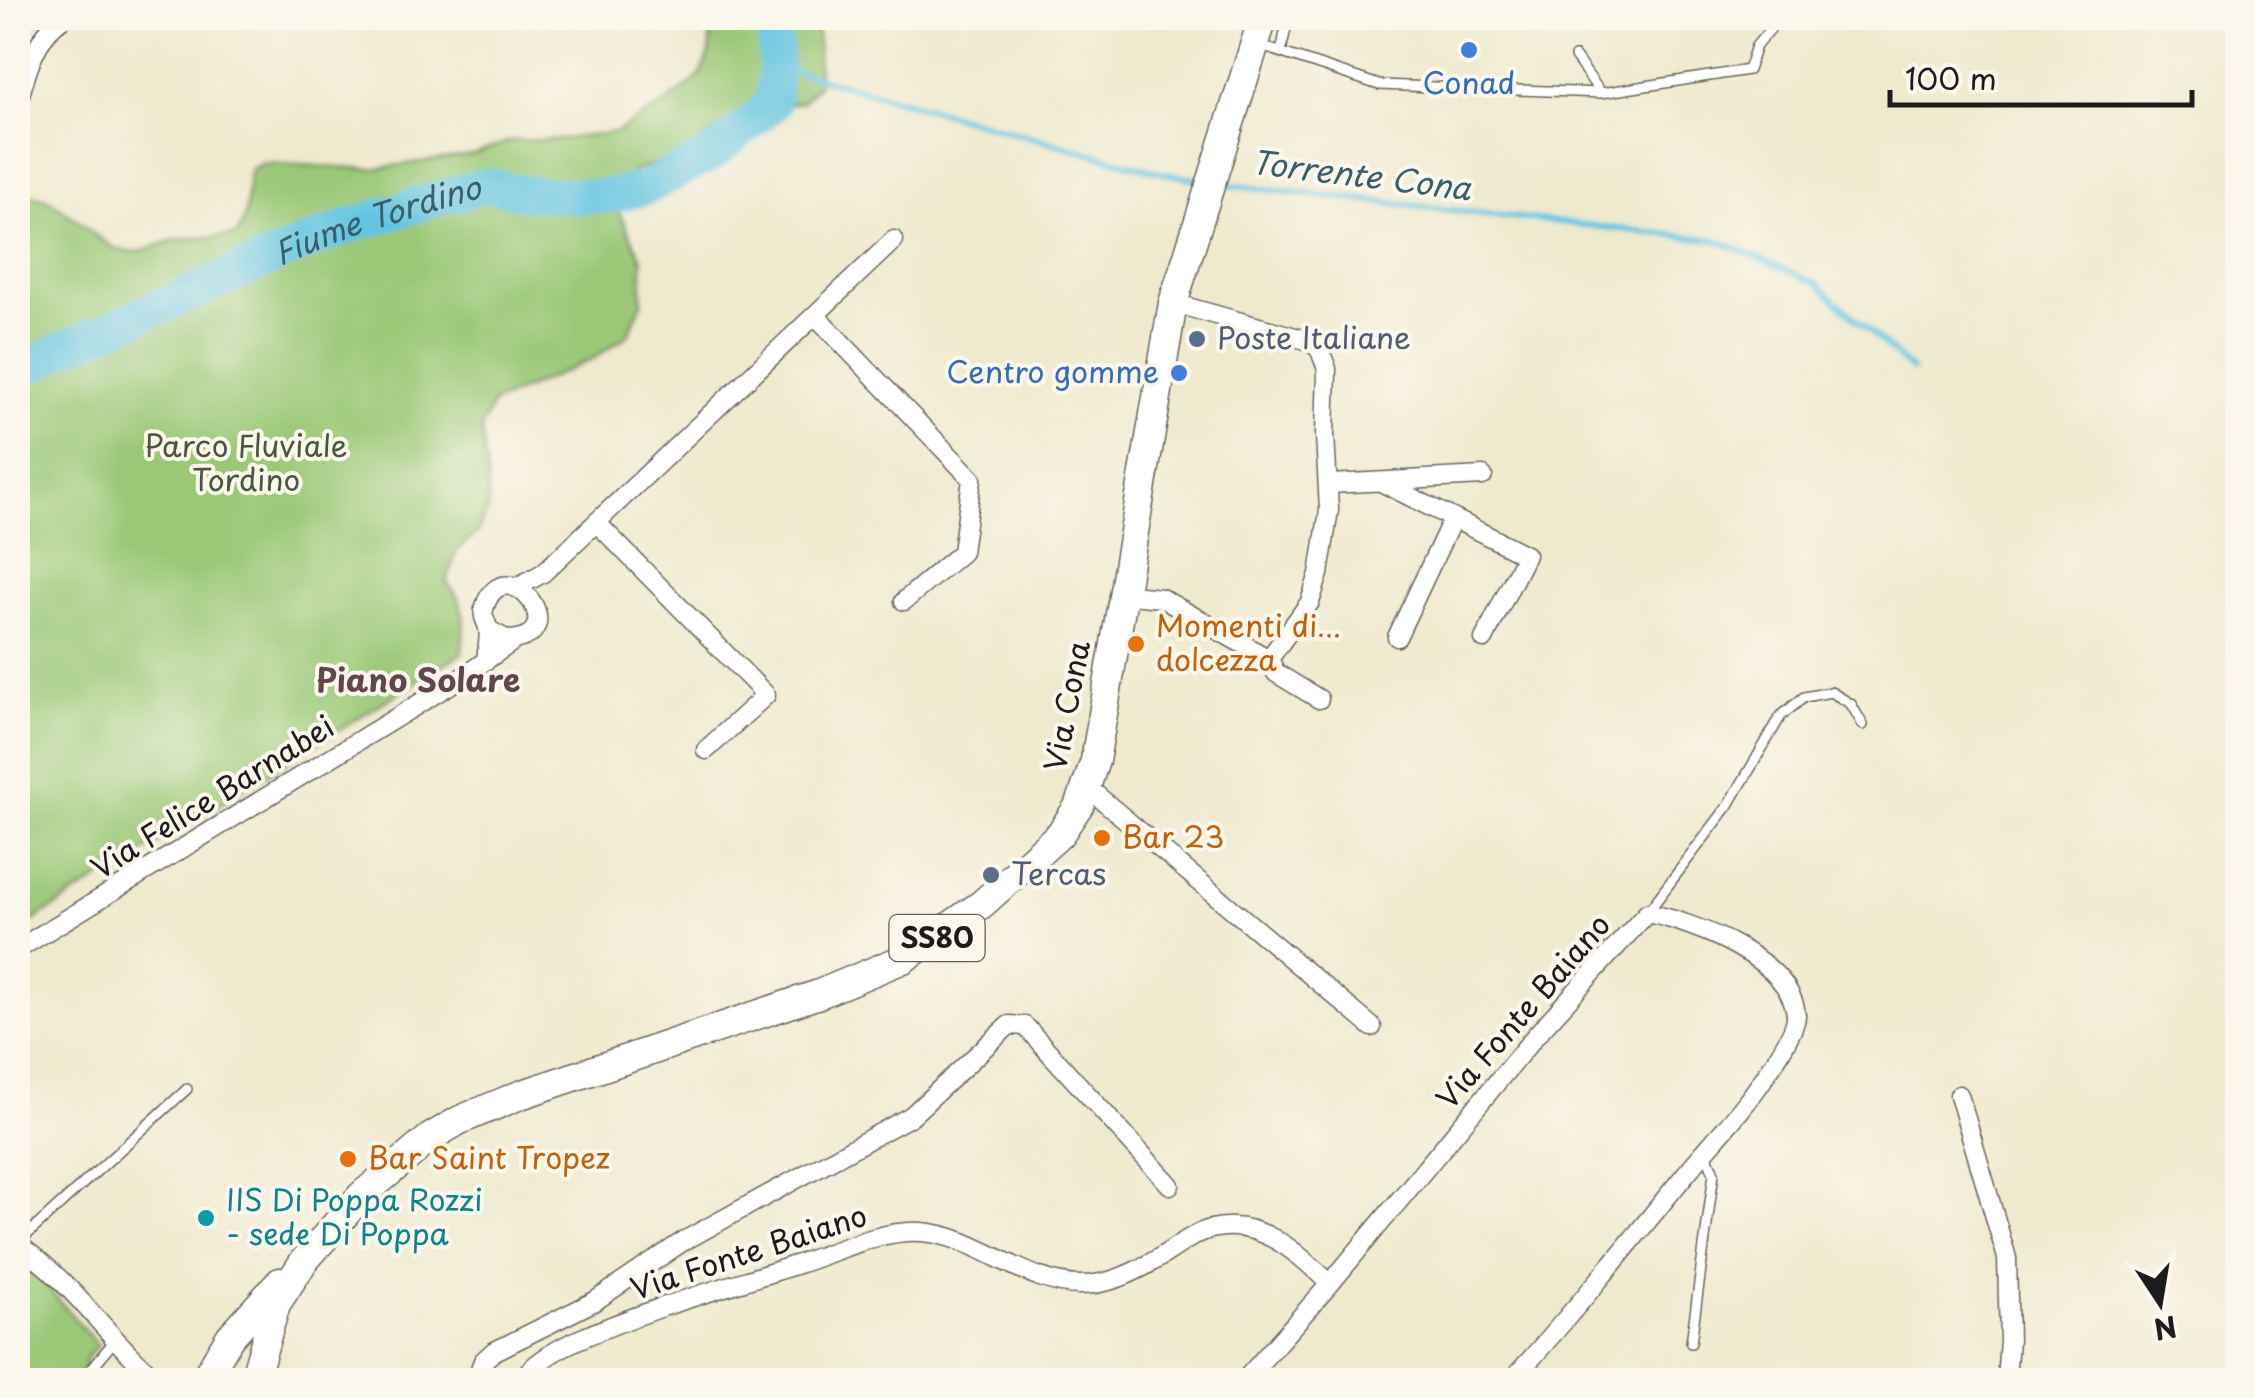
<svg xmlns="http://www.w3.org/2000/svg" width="2255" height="1398" font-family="'Playpen Sans',sans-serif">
<rect width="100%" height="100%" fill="#fbf7ec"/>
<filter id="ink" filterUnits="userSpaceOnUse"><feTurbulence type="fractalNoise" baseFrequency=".01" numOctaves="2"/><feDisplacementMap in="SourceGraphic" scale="20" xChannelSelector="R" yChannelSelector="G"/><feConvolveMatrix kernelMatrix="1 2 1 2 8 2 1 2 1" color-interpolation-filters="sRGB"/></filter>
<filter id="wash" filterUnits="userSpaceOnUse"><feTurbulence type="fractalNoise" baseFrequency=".0048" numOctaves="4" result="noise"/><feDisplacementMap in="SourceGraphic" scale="40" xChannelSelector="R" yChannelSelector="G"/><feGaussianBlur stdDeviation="2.25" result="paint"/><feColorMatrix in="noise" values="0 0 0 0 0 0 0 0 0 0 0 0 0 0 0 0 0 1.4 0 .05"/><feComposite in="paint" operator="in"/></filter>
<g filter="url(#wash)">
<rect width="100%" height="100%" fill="#efe9cd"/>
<!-- green -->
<path fill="#9ac876" stroke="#5b7249" stroke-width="2.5" d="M710,18H817L818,85L802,102L742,111L682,155L633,171L616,207L642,259V303L628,335L593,359L493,403L481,428L488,481V510L476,534L457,550L446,582C467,602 465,625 462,653L18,930V197C53,185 88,239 120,250C143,258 159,241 181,239C199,237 217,238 236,235C252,214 243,192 251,169L264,163L372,169L472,155L510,141L564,139L616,132L662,106L700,76L710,51Z
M18,1262L39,1277L98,1346L86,1358L80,1380H18Z"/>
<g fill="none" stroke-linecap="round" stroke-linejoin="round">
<!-- stream -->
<path stroke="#63c4e1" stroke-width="6" d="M776,66L1162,173L1202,180
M1219,184L1716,240L1816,283L1912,370"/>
<!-- river -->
<path stroke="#63c4e1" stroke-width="35" id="s1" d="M18,375L52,354L301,245L349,226L446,196L488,185L526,193L576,196H611L646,188L714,153L772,105L776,66L774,18"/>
</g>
</g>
<g filter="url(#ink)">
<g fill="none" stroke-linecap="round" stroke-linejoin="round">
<!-- service casing -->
<g stroke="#66645a" stroke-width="12">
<path id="service" d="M1258,45L1379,85L1601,93L1575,57
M1281,52L1288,18
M1601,93L1748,70L1756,46L1772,27
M1647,913L1729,805L1781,716L1804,697L1831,692L1851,704L1863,725
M18,1243L187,1089
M1691,1343L1714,1173L1705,1151
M92,1380V1368L115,1340"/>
</g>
<!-- minor casing -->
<g stroke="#66645a" stroke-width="21">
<path id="minor" d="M18,102C26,73 36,35 63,18
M815,315L972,479L962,552L904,601
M1381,482L1526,555L1484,639
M1330,484L1483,476
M597,523L766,695L706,750
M515,588L543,573L894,240
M1121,594L1161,598L1269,659L1310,602L1319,574L1329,510L1325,434L1327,369L1319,348L1306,340L1173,303
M1397,637L1453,518
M1269,659L1276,673L1319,699
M486,660C487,650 490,637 488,628C486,620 481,616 485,606C505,546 577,637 508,640L489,630
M1087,787L1372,1027
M18,949L461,678L515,640
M1959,1095L2007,1258L2009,1340L2006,1380
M18,1245C73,1281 107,1339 158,1380
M1330,1284L1536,1035L1647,913C1695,923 1791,959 1796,1015C1797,1028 1774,1063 1766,1075C1743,1111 1711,1143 1684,1176C1628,1245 1572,1314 1512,1380
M476,1380L483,1361L493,1352L595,1301L682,1242L911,1116L1009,1025L1025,1026L1170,1185
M520,1380C535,1363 553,1351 575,1341C646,1309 724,1288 798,1264C836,1252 881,1229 922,1232C978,1236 1024,1284 1080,1285C1107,1285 1129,1275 1152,1262C1171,1252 1190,1234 1211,1229C1260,1217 1298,1253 1330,1284L1245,1380"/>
</g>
<!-- primary casing -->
<g stroke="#66645a" stroke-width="31">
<path id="primary" d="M204,1380L230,1337L280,1282
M254,1380L276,1304L304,1261L361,1196L431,1137L460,1120L520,1095L819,994L903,959L982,904L1060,834L1080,804L1095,761L1173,303L1263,18"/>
</g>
<!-- service -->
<use href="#service" stroke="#fff" stroke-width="9"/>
<!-- minor -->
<use href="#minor" stroke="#fff" stroke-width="18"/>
<!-- primary -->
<use href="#primary" stroke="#fff" stroke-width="28"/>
</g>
</g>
<!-- markers -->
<g fill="#3f7fe0" stroke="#fbf7ec" stroke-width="4">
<circle cx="1469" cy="50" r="10"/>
<circle cx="1179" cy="373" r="10"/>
</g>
<g fill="#5c6f8a" stroke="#fbf7ec" stroke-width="4">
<circle cx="1197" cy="339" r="10"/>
<circle cx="991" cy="875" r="10"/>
</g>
<g fill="#e8710a" stroke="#fbf7ec" stroke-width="4">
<circle cx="1136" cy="644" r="10"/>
<circle cx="1102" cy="838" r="10"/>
<circle cx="348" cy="1159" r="10"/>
</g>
<circle fill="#0f9aa8" stroke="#fbf7ec" stroke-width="4" cx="206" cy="1218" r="10"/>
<g text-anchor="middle" stroke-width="8" stroke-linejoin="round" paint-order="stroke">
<!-- shield labels -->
<rect fill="#fbf7ec" stroke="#5f5e5a" stroke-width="2.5" x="889.5" y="915" width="95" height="46" rx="8"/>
<g font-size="28" font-weight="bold" fill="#1c1c1c">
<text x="937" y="948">SS80</text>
</g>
<!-- shop labels -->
<g font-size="30" fill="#366cbe" stroke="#fbf7ec">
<text x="1469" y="94">Conad</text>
<text x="1159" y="383" text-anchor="end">Centro gomme</text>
</g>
<!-- service labels -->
<g font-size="30" fill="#4e5e75" stroke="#fbf7ec" text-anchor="start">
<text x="1217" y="349">Poste Italiane</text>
<text x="1011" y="885">Tercas</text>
</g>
<!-- park labels -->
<g font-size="30" fill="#48583c" stroke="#fbf7ec">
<text x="246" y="457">Parco Fluviale<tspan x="246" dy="34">Tordino</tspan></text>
</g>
<!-- food labels -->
<g font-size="30" fill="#c56008" stroke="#fbf7ec" text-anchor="start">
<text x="1156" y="637">Momenti di...<tspan x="1156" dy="34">dolcezza</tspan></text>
<text x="1122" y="848">Bar 23</text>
<text x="368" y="1169">Bar Saint Tropez</text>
</g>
<!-- street labels -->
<g font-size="30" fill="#1c1c1c" stroke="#fbf7ec">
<text transform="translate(1068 706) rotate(-79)" y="10">Via Cona</text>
<text transform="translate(213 798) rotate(-32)" y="10">Via Felice Barnabei</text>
<text transform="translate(1524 1012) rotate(-49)" y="10">Via Fonte Baiano</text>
<text transform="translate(749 1253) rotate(-18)" y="10">Via Fonte Baiano</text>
</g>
<!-- culture labels -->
<g font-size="30" fill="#0d838f" stroke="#fbf7ec" text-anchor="start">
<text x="226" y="1211">IIS Di Poppa Rozzi<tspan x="226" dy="34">- sede Di Poppa</tspan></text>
</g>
<!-- water labels -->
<g font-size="32" font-style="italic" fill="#385f6b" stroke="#fbf7ec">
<text transform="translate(1361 176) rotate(7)" y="11">Torrente Cona</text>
<text dy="11" stroke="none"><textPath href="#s1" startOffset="392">Fiume Tordino</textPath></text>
</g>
<!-- neighbourhood labels -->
<g font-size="32" font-weight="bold" fill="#61464e" stroke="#fbf7ec">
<text x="418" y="692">Piano Solare</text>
</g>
</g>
<!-- margin -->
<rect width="2255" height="1398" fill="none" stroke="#fbf7ec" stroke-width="60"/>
<!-- north arrow -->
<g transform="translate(2160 1303) rotate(168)" stroke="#fbf7ec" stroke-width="8" paint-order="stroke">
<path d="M0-8L18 38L0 25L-18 38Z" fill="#1c1c1c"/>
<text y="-15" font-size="28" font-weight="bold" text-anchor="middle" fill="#1c1c1c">N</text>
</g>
<!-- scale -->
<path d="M1890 90v15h302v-15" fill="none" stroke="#1c1c1c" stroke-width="5"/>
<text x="1905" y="90" font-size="30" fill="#1c1c1c" stroke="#fbf7ec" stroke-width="8" paint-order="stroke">100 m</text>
</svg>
